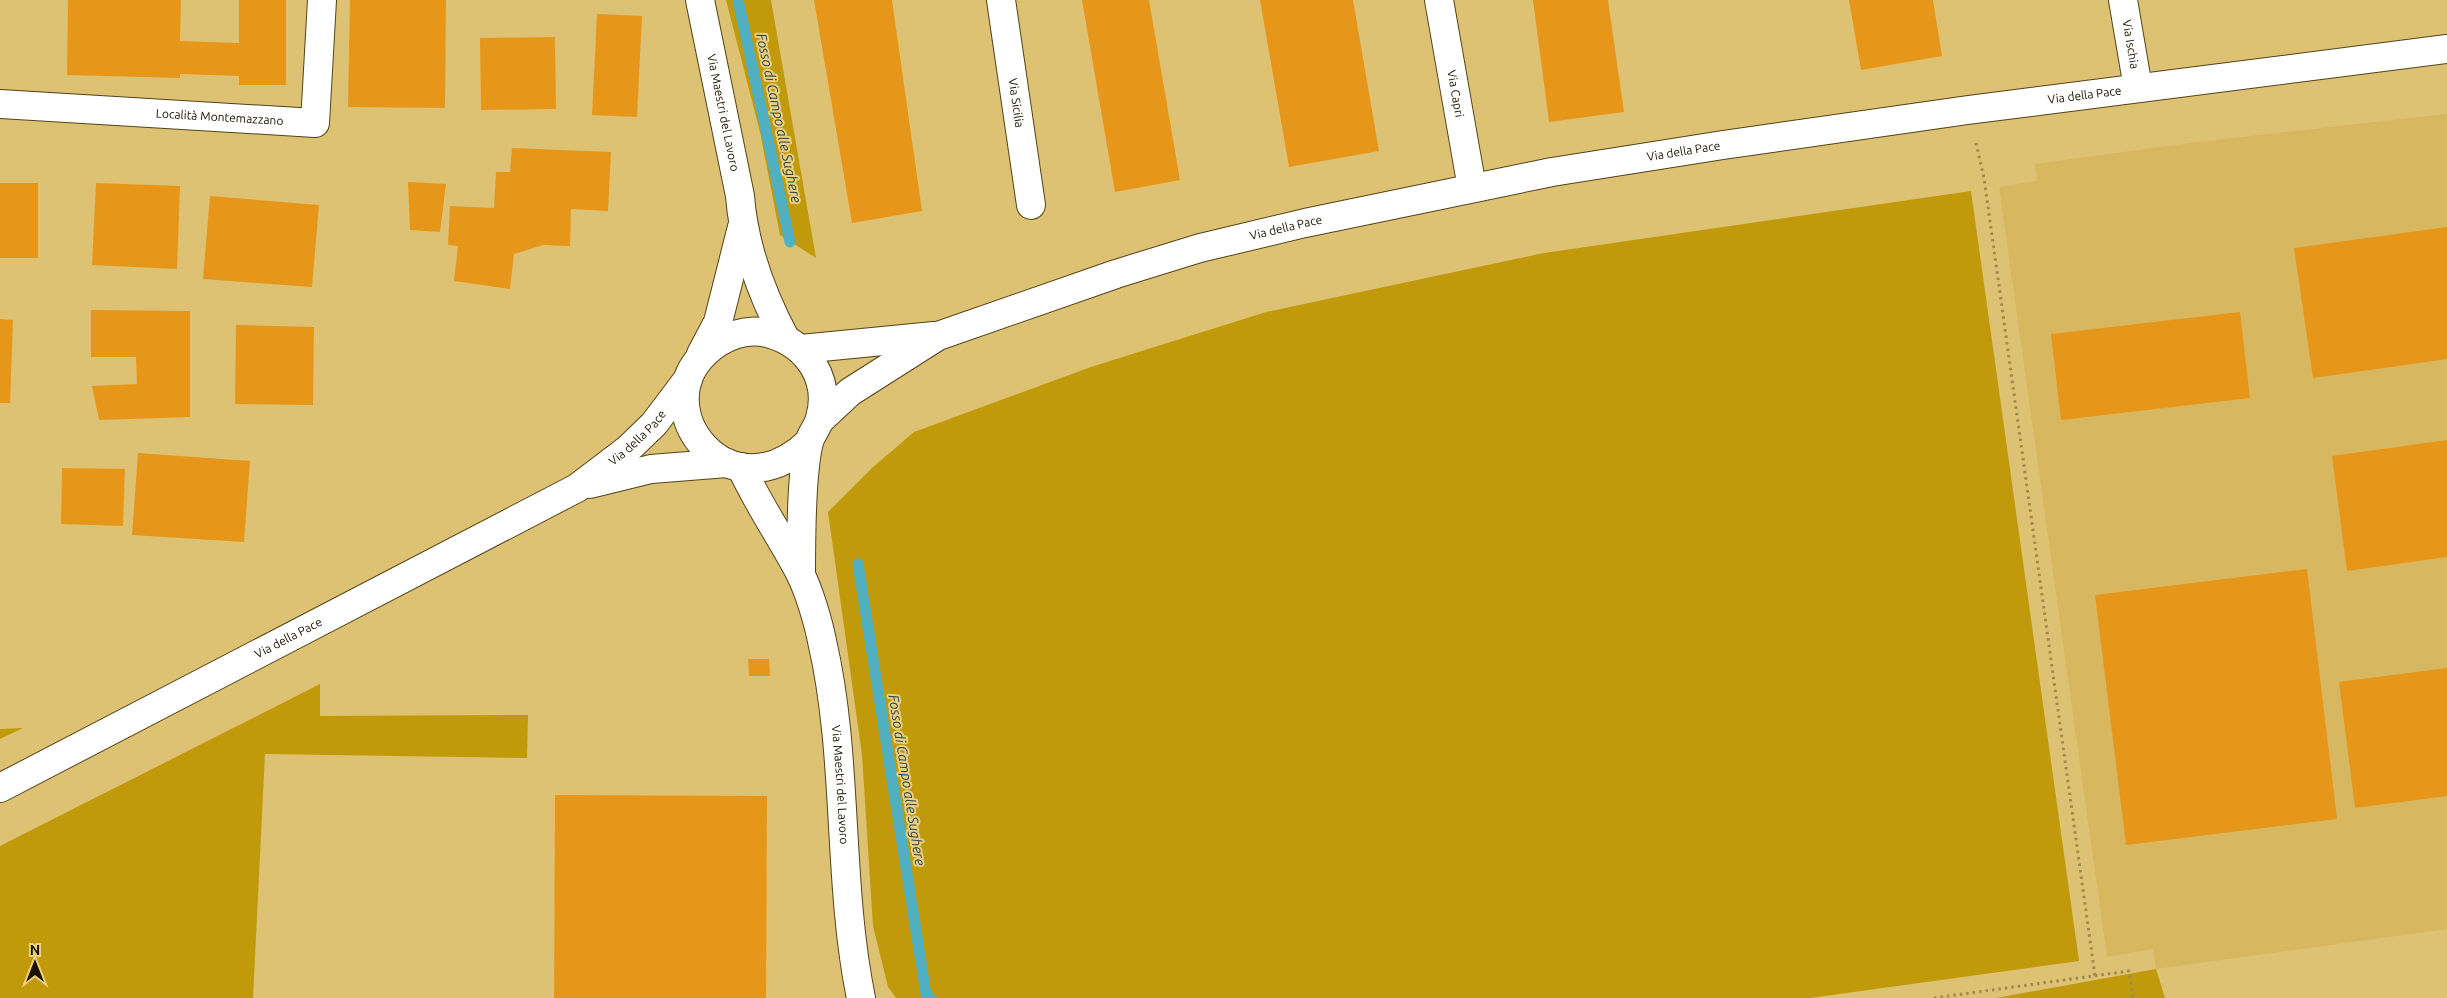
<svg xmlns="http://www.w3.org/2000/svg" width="2447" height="998" font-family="Ubuntu,sans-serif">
<rect width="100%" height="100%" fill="#dec273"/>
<!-- built -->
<path fill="#d7b860" d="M2447,114V929L2156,969L2153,949L2107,957L1999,187L2037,181L2035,164L2197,142Z"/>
<!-- green -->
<path fill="#c09a0b" d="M726,0H771L816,258L780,235L760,132Z
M1971,191L2079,961L1810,998H896L888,987L873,926L862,755L828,512L873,467L914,432L1091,367L1266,312L1544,253Z
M320,684V716L528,715L527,758L265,754L253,998H0V846Z
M23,728L0,739V729Z
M2156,969L2165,998H1996Z"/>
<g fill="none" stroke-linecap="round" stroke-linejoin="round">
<!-- stream -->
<path stroke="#50afc0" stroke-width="11" d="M738,0L790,242
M858,564L926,994L930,998"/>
</g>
<!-- building -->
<path fill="#e6971a" d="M68,0H181L180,41L239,43V0H286V85H239V76L180,74V78L67,75Z
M350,0H446L445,108L348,107Z
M814,0H892L922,211L852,223Z
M1082,0H1149L1180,180L1115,192Z
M1260,0H1353L1379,151L1289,167Z
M1533,0H1608L1624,112L1549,122Z
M1849,0H1933L1942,56L1861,70Z
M597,14L642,16L637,117L592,115Z
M555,37L556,109L481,110L480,38Z
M512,148L611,152L608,211L571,209L570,246L543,245L514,254L510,289L454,281L458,246L448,245L450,206L494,208L496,172H510Z
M408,182L446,184L440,232L410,230Z
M0,183H38V258H0Z
M96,183L180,186L177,269L92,265Z
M210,196L319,205L312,287L203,279Z
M2447,227V359L2313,378L2294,248Z
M91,310L190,311V417L99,420L92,386L137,384L136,357H91Z
M2240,312L2250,398L2061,420L2051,334Z
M0,319L13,320L10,403H0Z
M236,325L314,327L313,405L235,404Z
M2447,440V557L2347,571L2332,456Z
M138,453L250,461L244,542L132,535Z
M62,468L125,469L123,526L61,524Z
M2307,569L2337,819L2126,845L2095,595Z
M748,659H769L770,676H749Z
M2447,668V796L2355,808L2339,682Z
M555,795L767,796L766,998H554Z"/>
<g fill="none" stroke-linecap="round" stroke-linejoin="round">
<!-- minor casing -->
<g stroke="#524319" stroke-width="30">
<g id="minor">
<path id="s1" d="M700,0L740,196C744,247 761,293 785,338"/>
<path id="s2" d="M1001,0L1031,205"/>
<path id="s3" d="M1439,0L1472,188"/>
<path id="s4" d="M2123,0L2138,88"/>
<path id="s5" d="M0,104L315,123L322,0"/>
<path d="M801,349L934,336"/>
<path d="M701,354L718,322L742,227"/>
<path id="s6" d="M820,420L850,392L938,336L1116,274L1200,248L1305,223L1552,172L1723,145L1968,110L2447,49"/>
<path id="s7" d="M741,467C758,504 781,537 800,573C809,591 818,621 822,641C849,758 837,881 861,998"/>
<path d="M590,484L651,469L727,463"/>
<path d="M801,575C801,542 801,509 804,476C805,465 806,453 809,442C811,434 818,427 820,418C831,380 808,345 771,334C747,327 723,336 705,353C645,410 730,518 809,442"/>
<path id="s8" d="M0,788L577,488L627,450L654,424L688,379"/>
</g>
</g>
<!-- path -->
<path stroke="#9f894e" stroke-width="3" stroke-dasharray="2.5 4" stroke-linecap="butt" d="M1976,143L1984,178L2095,976
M1934,998L2129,971L2133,998"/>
<!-- minor -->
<use href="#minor" stroke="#fff" stroke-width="28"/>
</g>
<g text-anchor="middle" stroke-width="4" stroke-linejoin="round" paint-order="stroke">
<!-- street labels -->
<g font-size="12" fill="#1a1200" stroke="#ebcf7f">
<text dy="4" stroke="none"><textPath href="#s4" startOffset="45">Via Ischia</textPath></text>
<text dy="4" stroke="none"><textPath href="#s3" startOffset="95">Via Capri</textPath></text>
<text dy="4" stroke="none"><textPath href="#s6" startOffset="1320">Via della Pace</textPath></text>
<text dy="4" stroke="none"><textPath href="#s2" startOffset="104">Via Sicilia</textPath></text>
<text dy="4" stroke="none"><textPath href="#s1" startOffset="115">Via Maestri del Lavoro</textPath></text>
<text dy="4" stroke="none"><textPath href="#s5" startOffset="220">Località Montemazzano</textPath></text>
<text dy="4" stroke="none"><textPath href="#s6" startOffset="915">Via della Pace</textPath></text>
<text dy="4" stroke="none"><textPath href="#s6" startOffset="510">Via della Pace</textPath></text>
<text dy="4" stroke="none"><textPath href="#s8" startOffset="729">Via della Pace</textPath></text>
<text dy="4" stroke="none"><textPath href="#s8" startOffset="325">Via della Pace</textPath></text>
<text dy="4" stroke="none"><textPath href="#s7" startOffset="338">Via Maestri del Lavoro</textPath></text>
</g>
<!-- water labels -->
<g font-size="14" font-style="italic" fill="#26444a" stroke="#ebcf7f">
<text transform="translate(779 118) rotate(78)" y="5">Fosso di Campo alle Sughere</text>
<text transform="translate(907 780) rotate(81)" y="5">Fosso di Campo alle Sughere</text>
</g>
</g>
<!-- north arrow -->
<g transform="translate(35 963)" stroke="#ebcf7f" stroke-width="4" paint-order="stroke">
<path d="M0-4L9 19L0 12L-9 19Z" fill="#1a1200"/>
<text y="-8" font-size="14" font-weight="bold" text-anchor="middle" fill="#1a1200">N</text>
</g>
</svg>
